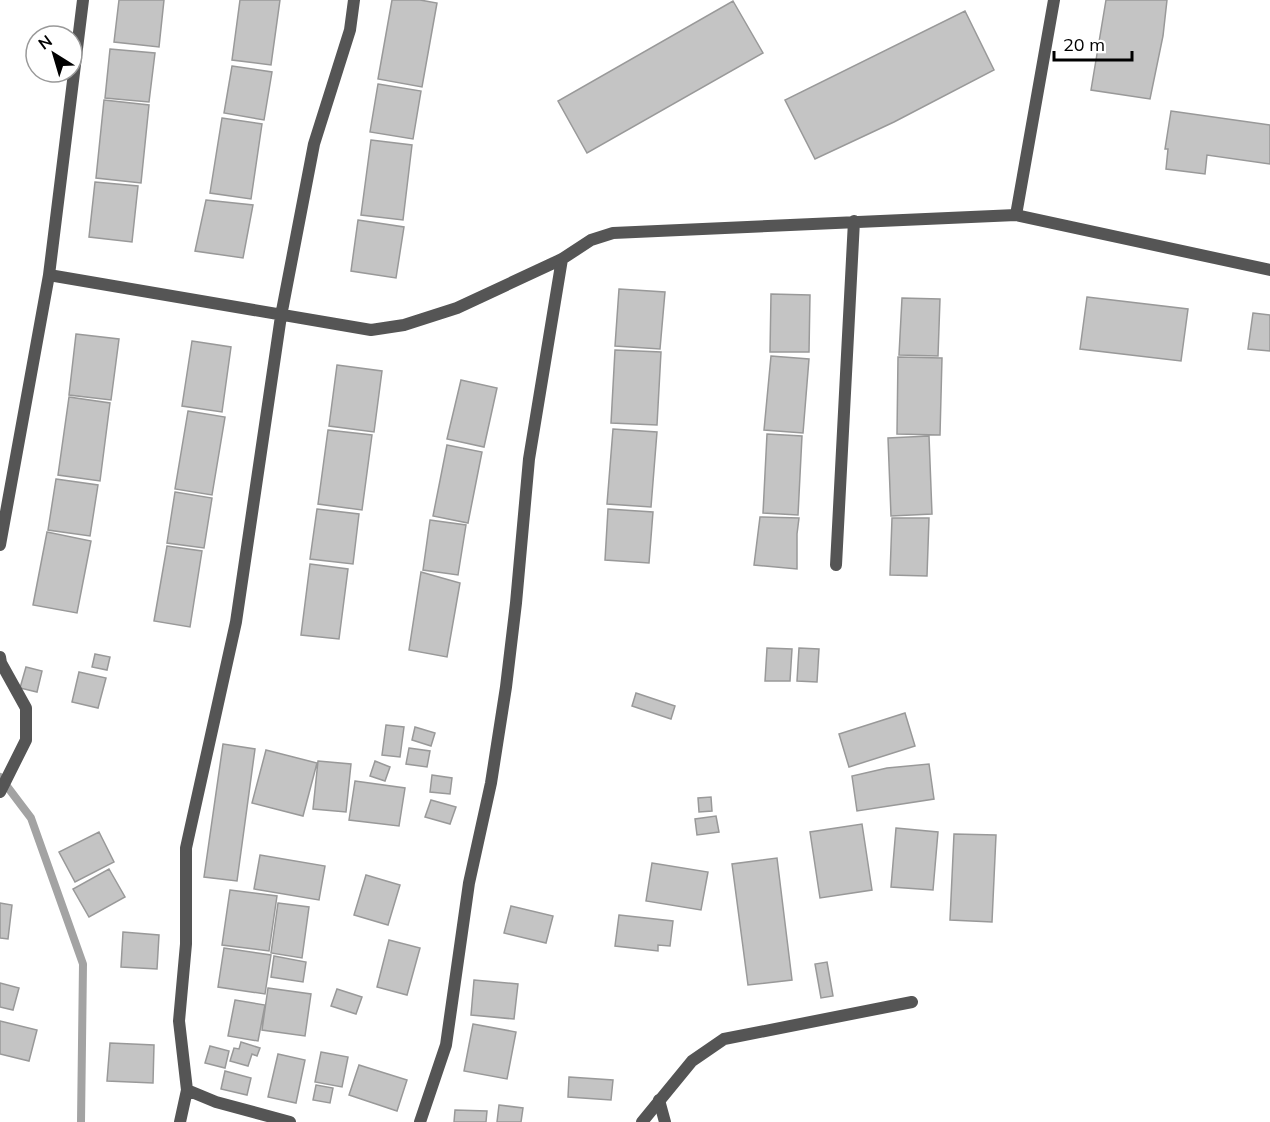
<svg xmlns="http://www.w3.org/2000/svg" width="1270" height="1122" font-family="Mulish,sans-serif">
<rect width="100%" height="100%" fill="#fff"/>
<g fill="none" stroke-linecap="round" stroke-linejoin="round">
<!-- stream -->
<path stroke="#a3a3a3" stroke-width="8" d="M0,777L31,818L83,964L81,1122"/>
</g>
<!-- building -->
<path fill="#c4c4c4" stroke="#999" stroke-width="1.5" d="M119,0H164L159,47L114,42Z
M240,0H280L271,65L232,60Z
M392,0H420L437,3L422,87L378,79Z
M1106,0H1167L1163,36L1150,99L1091,90Z
M733,1L763,53L587,153L558,101Z
M965,11L994,70L894,122L815,159L785,100Z
M110,49L155,53L149,102L105,98Z
M232,66L272,72L264,120L224,113Z
M378,84L421,91L413,139L370,132Z
M104,100L149,105L141,183L96,178Z
M1171,111L1270,125V164L1207,155L1205,174L1166,169L1168,149H1165Z
M222,118L262,124L251,199L210,193Z
M371,140L412,145L403,220L361,215Z
M95,182L138,186L132,242L89,237Z
M206,200L253,205L243,258L195,251Z
M358,220L404,227L396,278L351,271Z
M619,289L665,292L660,349L615,346Z
M771,294L810,295L809,352H770Z
M1087,297L1188,309L1181,361L1080,349Z
M902,298L940,299L938,356L899,355Z
M1253,313L1270,315V351L1248,349Z
M76,334L119,339L111,400L69,395Z
M192,341L231,347L222,412L182,406Z
M615,350L661,352L657,425L611,423Z
M771,356L809,359L803,433L764,430Z
M898,357L942,358L940,435L897,434Z
M337,365L382,371L374,432L329,426Z
M461,380L497,388L484,447L447,439Z
M69,397L110,403L100,481L58,475Z
M188,411L225,417L212,495L175,489Z
M613,429L657,432L651,507L607,504Z
M328,430L372,435L362,510L318,504Z
M767,434L802,436L798,515L763,513Z
M929,436L932,514L891,516L888,438Z
M447,445L482,452L468,523L433,516Z
M56,479L98,485L90,536L48,530Z
M175,492L212,498L204,548L167,543Z
M317,509L359,514L353,564L310,559Z
M608,509L653,512L649,563L605,560Z
M760,517L799,518L797,534V569L754,565Z
M892,518H929L927,576L890,575Z
M430,520L466,525L458,575L423,570Z
M47,532L91,541L77,613L33,605Z
M167,546L202,551L190,627L154,621Z
M310,564L348,569L339,639L301,635Z
M421,572L460,583L447,657L409,650Z
M767,648L792,649L790,681H765Z
M799,648L819,649L817,682L797,681Z
M95,654L110,657L107,670L92,667Z
M26,667L42,671L37,692L20,688Z
M79,672L106,678L98,708L72,702Z
M636,693L675,706L671,719L632,706Z
M905,713L915,746L849,767L839,734Z
M386,725L404,727L400,757L382,755Z
M415,727L435,733L431,746L412,740Z
M223,744L255,749L237,881L204,877Z
M409,748L430,751L427,767L406,764Z
M266,750L317,763L303,816L252,803Z
M318,761L351,764L346,812L313,809Z
M375,761L390,767L385,781L370,776Z
M929,764L934,799L857,811L852,776L887,768Z
M432,775L452,778L450,794L430,792Z
M355,781L405,788L399,826L349,820Z
M711,797L712,811L699,812L698,798Z
M431,800L456,807L450,824L425,817Z
M716,816L719,832L697,835L695,819Z
M862,824L872,890L820,898L810,832Z
M896,828L938,832L933,890L891,887Z
M99,832L114,862L75,882L59,852Z
M954,834L996,835L992,922L950,920Z
M260,855L325,866L319,900L254,889Z
M777,858L792,980L748,985L732,864Z
M652,863L708,872L701,910L646,901Z
M109,869L125,897L89,917L73,889Z
M366,875L400,885L388,925L354,915Z
M230,890L277,896L269,951L222,945Z
M0,903L12,905L8,939L0,938Z
M278,903L309,907L302,958L271,953Z
M511,906L553,916L546,943L504,933Z
M619,915L673,921L670,946L658,945V951L615,946Z
M123,932L159,935L157,969L121,967Z
M389,940L420,948L407,995L377,987Z
M224,948L271,955L265,994L218,987Z
M274,956L306,962L303,982L271,977Z
M827,962L833,996L821,998L815,964Z
M474,980L518,984L514,1019L471,1015Z
M0,983L19,988L13,1010L0,1007Z
M268,988L311,994L305,1036L262,1030Z
M337,989L362,997L356,1014L331,1006Z
M235,1000L265,1005L258,1041L228,1036Z
M0,1021L37,1030L29,1061L0,1054Z
M473,1024L516,1032L507,1079L464,1071Z
M241,1042L260,1048L257,1056L252,1054L248,1066L230,1061L234,1048L239,1049Z
M110,1043L154,1045L153,1083L107,1081Z
M210,1046L229,1051L225,1068L205,1063Z
M321,1052L348,1057L342,1087L315,1082Z
M278,1054L305,1060L296,1103L268,1097Z
M359,1065L407,1080L397,1111L349,1095Z
M225,1071L251,1078L247,1095L221,1089Z
M569,1077L613,1080L611,1100L568,1097Z
M316,1085L333,1088L330,1103L313,1100Z
M499,1105L523,1108L521,1122H497Z
M455,1110L487,1111L486,1122H454Z"/>
<g fill="none" stroke-linecap="round" stroke-linejoin="round">
<!-- service -->
<path stroke="#555" stroke-width="12" d="M659,1100L665,1122"/>
<!-- minor -->
<path stroke="#555" stroke-width="12" d="M1016,215L1054,0
M49,275L371,330L404,325L457,308L562,259L591,240L613,233L1016,215L1270,270
M0,545L49,275L83,0
M836,565L854,221
M0,657L1,663L26,708V740L0,792
M187,1090L216,1102L290,1122
M180,1122L187,1090L179,1021L186,944V848L236,622L281,316L314,144L350,30L354,0
M420,1122L446,1045L469,883L491,783L506,687L516,603L529,459L562,259
M642,1122L692,1061L724,1039L912,1002"/>
</g>
<!-- north arrow -->
<g transform="translate(54 54) rotate(323)"><circle r="28" fill="#ffffff" stroke="#999999" stroke-width="1.5"/>
<path d="M0-4.5L10 22L0 15L-10 22Z" fill="#000000"/>
<text y="-9" font-size="16" font-weight="bold" text-anchor="middle" fill="#000000">N</text>
</g>
<!-- scale -->
<path d="M1054 51v9h78v-9" fill="none" stroke="#000000" stroke-width="3"/>
<text x="1063" y="51" font-size="18" fill="#000000" stroke="#ffffff" stroke-width="4.5" paint-order="stroke">20 m</text>
</svg>
